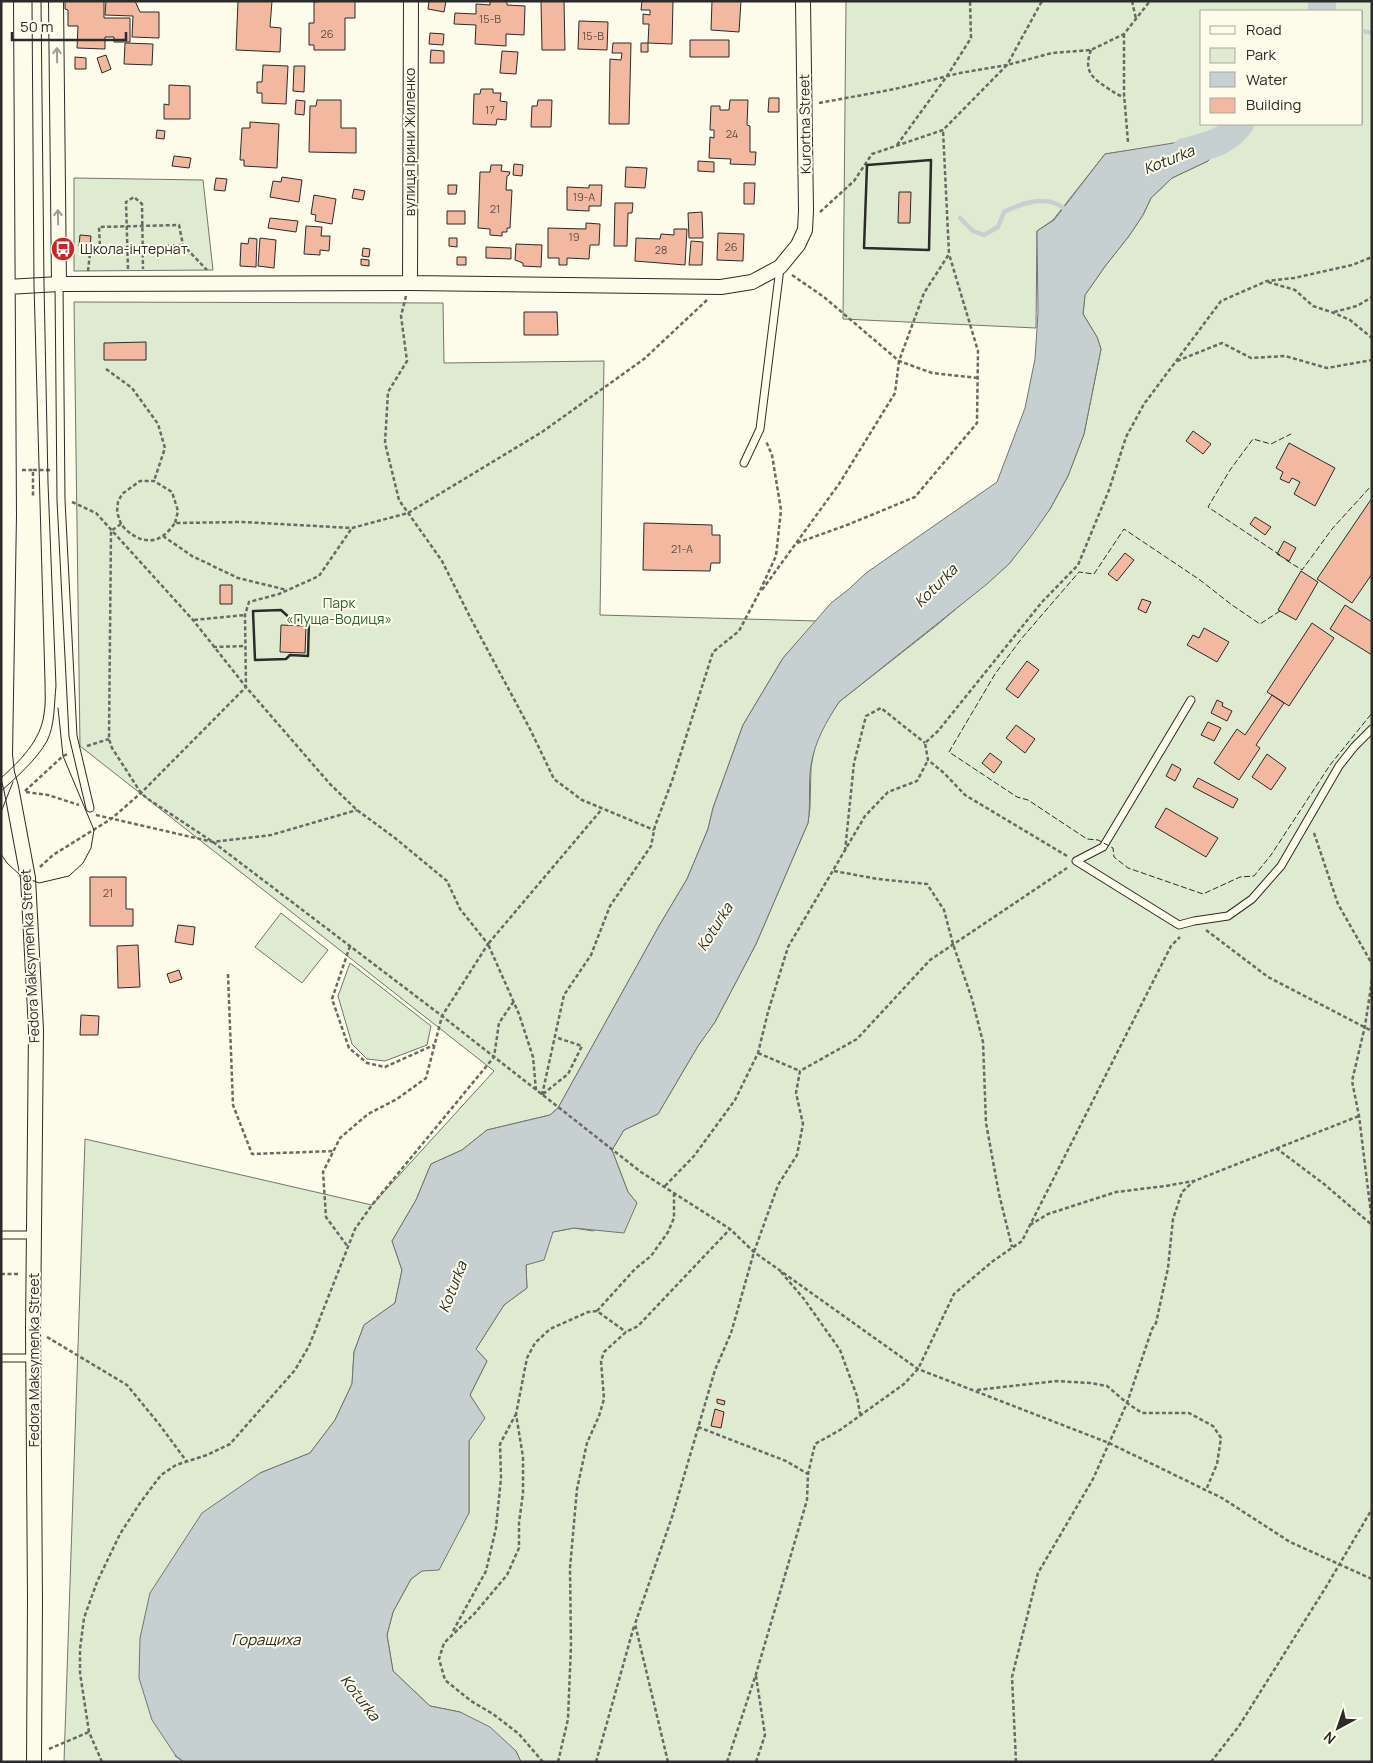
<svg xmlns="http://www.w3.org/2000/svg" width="1373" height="1763" font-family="Manrope,sans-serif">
<rect width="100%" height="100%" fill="#fdfbea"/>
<!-- green -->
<path fill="#deebd1" stroke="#74746e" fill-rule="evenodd" d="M846,1H1372V1762H521L516,1751L460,1712L430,1706L393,1671L387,1635L393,1612L411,1579L422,1571L469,1513V1440L484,1418L470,1395L487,1361L476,1349L504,1305L527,1288L526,1265L553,1232L574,1228L593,1231L637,1203L628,1192L612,1150L624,1130L658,1114L698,1046L715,1022L756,944L808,823L810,808L811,767L815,745L823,726L839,702L937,625L1009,564L1050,509L1068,476L1084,434L1101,349L1097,337L1083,314L1085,295L1106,265L1129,236L1143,215L1151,198L1172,178L1208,161L1220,141L1211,138L1105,154L1053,220L1037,231L1036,328L843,319ZM1202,11H1362V124H1202Z
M74,178L203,180L213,270L74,271Z
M74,302L443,303L444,363L604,361L600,615L817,621L783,658L743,725L713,808L708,829L687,879L659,926L558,1108L550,1115L487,1130L462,1150L431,1164L416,1200L392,1241L402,1270L395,1303L364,1325L354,1352L352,1384L335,1420L310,1453L260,1473L175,1756L184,1762H64L85,1139L372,1205L494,1071L80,746Z
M281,913L328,950L302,983L255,947Z
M350,963L431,1026L427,1045L385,1061L367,1059L352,1044L338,996Z"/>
<!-- water -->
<path fill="#c7d0d0" stroke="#74746e" d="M1211,137L1221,141L1208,161L1172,178L1151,198L1143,215L1129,236L1106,265L1085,295L1083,314L1097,337L1101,349L1084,434L1068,476L1050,509L1032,535L1009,564L987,584L839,702C826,722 815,741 811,765C808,784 811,804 808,823L756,944L715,1022L698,1046L658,1114L624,1130L612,1150L628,1192L637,1203L624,1233L574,1228L553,1232L544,1260L526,1265L527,1288L504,1305L476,1349L487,1361L470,1395L485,1418L469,1441V1513L439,1570L422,1571L411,1579L393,1612L387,1635L393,1671L430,1706L460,1712L490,1727L516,1751L521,1762H184L176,1756L152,1720L139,1678L140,1638L150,1593L202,1513L260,1473L310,1453L335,1420L352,1384L354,1352L364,1325L395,1303L402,1270L392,1241L416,1200L431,1164L462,1150L487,1130L550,1115L558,1108L659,926L687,879L708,829L713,808L743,725L783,658L831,603L849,589L866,573L997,482L1025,408L1035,359L1038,313L1037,231L1054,220L1105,154Z"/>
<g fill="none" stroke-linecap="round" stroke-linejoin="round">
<!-- stream -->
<path stroke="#c7d0d0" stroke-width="4.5" d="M1362,31L1372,33
M960,218L973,231L984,235L998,227L1004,212C1022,203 1049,194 1066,210"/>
<!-- river -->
<path stroke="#c7d0d0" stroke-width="28" d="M1322,11V1
M1185,152C1208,145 1224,144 1240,124"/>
</g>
<!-- building -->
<path fill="#f2b8a0" stroke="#2b2b2b" d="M65,1H104V18H130V42H114V37H105V49L77,48L78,26H68V10L65,9Z
M106,1H135L140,12H159V38L132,37L133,16L105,15Z
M238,1H272L270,27L281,28L280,52L236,50Z
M330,1H355V18H345V50H314V45H309V23H314V2Z
M429,1H446L444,12L428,9Z
M490,1H507V5L525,6L524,35L506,34V46L475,44L476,25L454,24L455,13L476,14V4L490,5Z
M541,1H564L565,50H542Z
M642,1H673L672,44L648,43L649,24H643V14L650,15V10H641Z
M712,1H741L739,32L711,30Z
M579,21L608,22L607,50L578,49Z
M430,33L444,34L443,45L429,44Z
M690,40H729V57H690Z
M125,43L153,44L152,65L124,64Z
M613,43H631L629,124H609L610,59L621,60L622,53H612Z
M641,43H648V52H641Z
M431,50L444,51V63H430Z
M502,51L518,52L516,74L500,73Z
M106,55L111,69L102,73L97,58Z
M75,57L86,58V69H75Z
M263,65L288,66L286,104L262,103V93H257V82H262Z
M294,66H305L304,92L293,91Z
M169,85L190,86V119H164V104L169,105Z
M481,89H493V93H501L500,101L507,102L506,120L497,119L496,125L473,124L474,94H480Z
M769,98H779V112H768Z
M296,100L305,101L304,115L295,114Z
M317,100H341V128H356V153L309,152L310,106H316Z
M538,100H552L551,127H531L532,106H537Z
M730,100H748L747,125L750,126V152H756L755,165L730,164L731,159L709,158L710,137L714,138V130H710L711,106H720V110H729Z
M250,122L279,124L277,168L244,166V160H240L242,128H250Z
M157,130L165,131L164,139L156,138Z
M174,156L191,158L189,168L172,166Z
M698,161L714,162V172L698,171Z
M514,164L523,165L522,176L513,175Z
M491,165H502L501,171L510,172L509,175L507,176L506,190H512L510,228H507V232H502V236L490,235V229L478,228L480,172H490Z
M626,167L647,168L645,188L625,187Z
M282,177L302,180L299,202L270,197L273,181L281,182Z
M216,178L227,179L225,191L214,190Z
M744,183H755L754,204H744Z
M448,185H457L456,194H448Z
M589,185H602L601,206H589V211L567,210V187L589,188Z
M354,189L365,191L363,200L352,198Z
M899,192H911L910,223H898Z
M314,195L336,199L332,224L315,221L316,215L311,214Z
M615,203H633L632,213H628L627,246H614Z
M447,211H465V224H447Z
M702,212L703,238H689L688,213Z
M270,218L298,221L296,232L268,228Z
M586,223L600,224L599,245H590L589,259L567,258V265H559V258H548V228L586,229Z
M306,226L322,227L321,236H330L329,251L320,250V255L304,254Z
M674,229H687L685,265L635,261L636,238L660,239L661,234L674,235Z
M718,233L744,234L743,261L717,260Z
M80,235L91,236L90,247L79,246Z
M249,238L257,239L256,267L240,266L241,243L248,244Z
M260,238L276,240L274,268L258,266Z
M449,238H457V247L449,246Z
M691,241L703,242L702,265H689Z
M516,244L542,245L541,267L523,266V263L515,260Z
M486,247L511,248V259L486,258Z
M363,248L370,249L369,257L362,256Z
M457,257H466V265H457Z
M361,259L369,260V266L361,265Z
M524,312H557L558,335H524Z
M146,342V360H104V343Z
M1193,431L1211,444L1203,454L1186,441Z
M1289,443L1335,468L1315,506L1294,494L1300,482L1292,478L1289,483L1280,479L1283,472L1276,468Z
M1372,498V574L1352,603L1317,579Z
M1255,517L1271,527L1265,535L1250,524Z
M644,523L712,525V535H720V563H711L710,571L643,570Z
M1284,541L1296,548L1289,561L1277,554Z
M1125,553L1134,560L1117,581L1108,574Z
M1301,571L1318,582L1296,620L1278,610Z
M220,585H232V604H220Z
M1142,599L1151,602L1146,613L1138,609Z
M1345,605L1372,622V655L1330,629Z
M1312,623L1334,638L1289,706L1267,692Z
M281,625L306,626L305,653L280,652Z
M1204,628L1229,642L1217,662L1187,645L1193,635L1199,638Z
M1027,661L1039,670L1018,698L1006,689Z
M1272,695L1284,703L1256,745L1260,748L1239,780L1214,763L1237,729L1245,735Z
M1217,700L1223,703L1222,706L1232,711L1227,721L1211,713Z
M1208,722L1221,728L1214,741L1201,735Z
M1016,725L1035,739L1025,753L1006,738Z
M990,753L1002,762L994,773L982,763Z
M1267,754L1286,768L1271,790L1252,777Z
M1172,764L1181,769L1175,781L1166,776Z
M1198,778L1238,799L1233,808L1193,787Z
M1166,808L1218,838L1206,857L1155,827Z
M90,877H126V909H133V926H90Z
M178,925L195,927L193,945L175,942Z
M138,945L140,987L118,988L117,946Z
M179,970L182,979L170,983L167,974Z
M81,1015L99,1016L98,1035H80Z
M717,1399L725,1401L724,1405L717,1403Z
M715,1409L724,1412L721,1428L711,1426Z"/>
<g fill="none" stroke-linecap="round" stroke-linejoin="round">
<!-- service casing -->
<g stroke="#2b2b2b" stroke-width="9">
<path id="service" d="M59,284L61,500L73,736L90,808
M744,463L760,429L780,268
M1191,700L1103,847L1076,861L1179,925L1194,921L1228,916L1252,899L1281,866L1339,766L1354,747L1372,729
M1,1235H34
M1,1358H33"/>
</g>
<!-- minor casing -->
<g stroke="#2b2b2b" stroke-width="16">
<path id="minor" d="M6,1L9,515L5,755L7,773L11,787L28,878L36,1030L33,1329L35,1600L34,1762
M56,1L59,284
M410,283L411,1
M7,287L59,284L410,283L721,287L752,282L780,267L798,245L805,230L806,211L803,1"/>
</g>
<!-- path -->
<path stroke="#6a6964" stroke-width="2.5" stroke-dasharray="4 2.5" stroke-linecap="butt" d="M1132,1L1136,19
M1124,34V94L1128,142
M1091,50C1084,69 1090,77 1106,87C1112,91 1117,95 1124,97
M819,103L895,89L960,73L1007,65L1042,1
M897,145L947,76L971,38L970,1
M820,212L854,181L872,154L943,130L1007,65L1052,53L1091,50L1124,34L1150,1
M100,248L183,245
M128,269L126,202L134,197L142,204L143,269
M88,271L90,253L100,248L99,227L179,225L183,245L207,270
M792,275L824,297L899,361L932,373L978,378
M1268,282L1295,290L1313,306L1334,313L1350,320L1372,338
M406,296L401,316L407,361L388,392L385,443L399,500L442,561L471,619L530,729L554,779L582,800L654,830
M707,300L644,359L542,432L408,513L352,528L243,522L175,523C172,527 168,532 164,535C149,547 131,537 121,524L111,531L109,739L112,748L141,793L148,799L213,842L442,1016L641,1172L730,1229L754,1252L918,1369L1109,1443L1222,1498L1290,1542L1372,1579
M1334,312L1357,306L1372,297
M1177,361L1222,343L1251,358L1285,356L1327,368L1372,360
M106,369L132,388L158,424L165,448L154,481
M22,470H33V498
M33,470H51
M72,502L96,513L193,620L246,687L330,784L357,810L395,838L447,881L460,909L488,944L442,1016L426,1078L397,1099L368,1114L340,1138L323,1172L326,1217L348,1247
M121,524L117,512L118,502L122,494L140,481H154L172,492L178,511L175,523
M163,536L192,556L238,578L287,590
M797,543L847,525L915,497L977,423L978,351L949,254
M762,590L839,484L895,393L899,361L924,293L949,254L943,130
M194,620L245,615
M213,647L245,646
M87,746L109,739
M25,791L63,756L68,754
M26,792L48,795L79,805
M96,815L213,842L271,835L357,810
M1314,833L1338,904L1372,964
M845,851L854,763L866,716L881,708L925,743
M1067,856L965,795L944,773L928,760L925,743L938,731L1042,602L1078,565L1109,490L1126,437L1144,404L1221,301L1267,281L1294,278L1352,265L1372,257
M40,867L53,855L111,819L141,793L246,687L245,615L249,602L279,594L319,576L352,528
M834,871L878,879L927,884L944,910L953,944L972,999L983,1042L986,1123L999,1194L1012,1247
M1206,930L1268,977L1372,1031
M350,946L332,999L349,1048L367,1063L385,1067L434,1045
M228,974L233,1105L252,1154L334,1151
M1372,980L1365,1026L1352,1081L1359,1116L1372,1222
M758,1053L800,1071
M536,1090L533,1057L519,1014L488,944L602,809
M543,1094L568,1074L582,1046L555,1037
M542,1095L564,995L591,955L610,906L651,846L655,826L672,781L713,652L739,631L758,595L776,556L781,510L772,455L766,441
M1276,1148L1324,1184L1372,1225
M665,1186L694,1156L735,1100L758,1053L768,1012L788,947L865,816L888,792L917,781L928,760
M1030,1225L1048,1214L1116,1192L1166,1186L1193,1181
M781,1272L804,1299L840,1350L857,1396L860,1414
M1,1274H20
M597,1311L635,1269L651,1256L668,1232L674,1218V1193
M47,1337L127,1385L159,1424L187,1462
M977,1390L1056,1381L1090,1383L1107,1386L1127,1403L1142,1413H1189L1213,1426L1221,1438L1217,1464L1206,1490
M698,1427L786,1461L808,1474
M453,1631L486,1571L496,1528L501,1478L500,1444L516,1414
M49,1749L89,1732
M102,1762L89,1732L80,1673V1649L84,1618L97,1582L120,1534L140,1503L161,1475L176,1465L207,1455L230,1444L295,1370L309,1346L355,1229L372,1205L494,1057L499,1023L514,1001
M543,1762L519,1734L493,1714L471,1701L445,1680L439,1659L444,1643L475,1613L507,1575L519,1548V1523L523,1493V1457L516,1414L527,1358L535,1343L550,1329L588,1312L597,1311L626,1332
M558,1762L568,1719L571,1645L570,1568L577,1489L587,1443L599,1416L604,1399L601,1361L604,1352L626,1332L638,1326L730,1229
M596,1762L634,1626
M668,1762L635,1624L672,1517L715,1370L731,1333L754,1252L778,1185L797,1155L803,1124L796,1093L800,1071L857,1039L930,960L1067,868
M727,1762L756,1674L807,1500L808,1474L815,1444L840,1430L904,1384L918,1369L954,1294L993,1261L1022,1241L1171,946L1180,937
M756,1762L765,1735L756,1676
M1016,1762L1012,1677L1038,1573L1093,1479L1127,1403L1152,1329L1156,1323L1168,1268L1173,1219L1182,1192L1194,1181L1359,1116
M1211,1762L1239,1726L1326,1587L1372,1509"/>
<!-- service -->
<use href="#service" stroke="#fdfbea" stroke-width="7"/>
<!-- minor -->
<use href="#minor" stroke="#fdfbea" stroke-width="14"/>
<!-- tram -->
<path stroke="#2b2b2b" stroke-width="1" d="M1,778C20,761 41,740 44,714C46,704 45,692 45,682L34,285L32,1
M1,791C16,778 37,759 47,741C55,725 54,704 56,686L48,483L44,284L41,1
M1,812L13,782
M1,854L7,863L20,875L39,883L69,876L83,863L91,848L94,830L63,756L58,708"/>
<!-- fence -->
<path stroke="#2b2b2b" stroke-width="1" stroke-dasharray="6 2.5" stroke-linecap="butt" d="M1280,555L1208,507L1230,470L1253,439L1271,444L1291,434
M1286,560L1302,570L1332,529L1372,485
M1280,611L1260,624L1232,605L1200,580L1124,529L1094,574L1079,572L1022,638L995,674L949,752L1017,797L1028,800L1087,839L1098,840L1113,848L1114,857L1128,868L1203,894L1240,877L1254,876L1271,855L1330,765L1372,713"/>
<!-- wall -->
<path stroke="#2b2b2b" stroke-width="2.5" d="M931,160L929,250L864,248L867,165Z
M281,610L292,620H309L308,656L290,655L286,659L255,660L253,611Z"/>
</g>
<!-- one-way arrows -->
<defs><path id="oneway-shaft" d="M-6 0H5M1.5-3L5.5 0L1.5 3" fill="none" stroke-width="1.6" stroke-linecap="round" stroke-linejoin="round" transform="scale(1.25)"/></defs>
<g stroke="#9e9d94">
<use href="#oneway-shaft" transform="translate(57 55) rotate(-91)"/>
<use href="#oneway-shaft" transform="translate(58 217) rotate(-91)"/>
</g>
<!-- icons -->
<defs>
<g id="bus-disc" transform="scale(1.25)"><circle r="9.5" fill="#c62828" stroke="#fdfbea"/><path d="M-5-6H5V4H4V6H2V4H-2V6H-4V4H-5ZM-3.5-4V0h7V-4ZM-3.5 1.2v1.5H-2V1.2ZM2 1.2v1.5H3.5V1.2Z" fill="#fff"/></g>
</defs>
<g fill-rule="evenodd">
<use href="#bus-disc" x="63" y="249"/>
</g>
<g text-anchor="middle" stroke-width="4" stroke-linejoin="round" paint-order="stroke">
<!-- number labels -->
<g font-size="11" fill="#5d4e48">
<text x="490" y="23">15-В</text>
<text x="327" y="38">26</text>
<text x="593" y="40">15-В</text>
<text x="490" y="114">17</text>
<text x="732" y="138">24</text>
<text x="584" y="201">19-А</text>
<text x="495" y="213">21</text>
<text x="574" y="241">19</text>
<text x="731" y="251">26</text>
<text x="661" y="254">28</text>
<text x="682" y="553">21-А</text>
<text x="108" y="897">21</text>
</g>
<!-- street labels -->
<g font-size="14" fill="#2b2b2b" stroke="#fdfbea">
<text transform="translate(805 124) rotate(-91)" y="5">Kurortna Street</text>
<text transform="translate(410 142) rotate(-90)" y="5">вулиця Ірини Жиленко</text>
<text transform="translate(30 956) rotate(-93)" y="5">Fedora Maksymenka Street</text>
<text transform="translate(34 1360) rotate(-90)" y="5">Fedora Maksymenka Street</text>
</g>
<!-- poi labels -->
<g font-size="14" fill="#2b2b2b" stroke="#fdfbea" text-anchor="start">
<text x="80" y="254">Школа-інтернат</text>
</g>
<!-- park labels -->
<g font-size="14" fill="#34623c" stroke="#fdfbea">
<text x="339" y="608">Парк<tspan x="339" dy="16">«Пуща-Водиця»</tspan></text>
</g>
<!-- water labels -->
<g font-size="15" font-style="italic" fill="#2b2b2b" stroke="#fdfbea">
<text transform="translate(1169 160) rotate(-22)" y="5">Koturka</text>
<text transform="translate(936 586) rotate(-45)" y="5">Koturka</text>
<text transform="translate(715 927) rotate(-58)" y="5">Koturka</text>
<text transform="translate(453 1287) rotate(-69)" y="5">Koturka</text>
<text x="266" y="1645">Горащиха</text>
<text transform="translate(360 1698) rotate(52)" y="5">Koturka</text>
</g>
</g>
<!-- border -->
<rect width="1373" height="1763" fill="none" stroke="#2b2b2b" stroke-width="5"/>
<!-- legend -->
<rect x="1200" y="10" width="162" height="115" fill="#fdfbea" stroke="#a9a89e"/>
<rect x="1210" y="26" width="25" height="8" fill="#fdfbea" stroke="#a9a89e"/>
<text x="1246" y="35" font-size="15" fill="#2b2b2b">Road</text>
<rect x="1210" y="48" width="25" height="15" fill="#deebd1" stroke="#a9a89e"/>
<text x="1246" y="60" font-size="15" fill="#2b2b2b">Park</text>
<rect x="1210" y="72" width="25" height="15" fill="#c7d0d0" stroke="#a9a89e"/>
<text x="1246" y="85" font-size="15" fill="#2b2b2b">Water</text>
<rect x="1210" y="98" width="25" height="15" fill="#f2b8a0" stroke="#a9a89e"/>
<text x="1246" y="110" font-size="15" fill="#2b2b2b">Building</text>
<!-- north arrow -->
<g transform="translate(1338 1728) rotate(220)" stroke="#fdfbea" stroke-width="4" paint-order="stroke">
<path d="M0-4L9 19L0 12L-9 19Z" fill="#2b2b2b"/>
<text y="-8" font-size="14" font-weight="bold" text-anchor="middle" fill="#2b2b2b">N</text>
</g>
<!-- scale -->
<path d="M12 32v8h114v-8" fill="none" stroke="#2b2b2b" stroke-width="2.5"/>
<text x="20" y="32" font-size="15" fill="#2b2b2b" stroke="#fdfbea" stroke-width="4" paint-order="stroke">50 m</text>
</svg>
